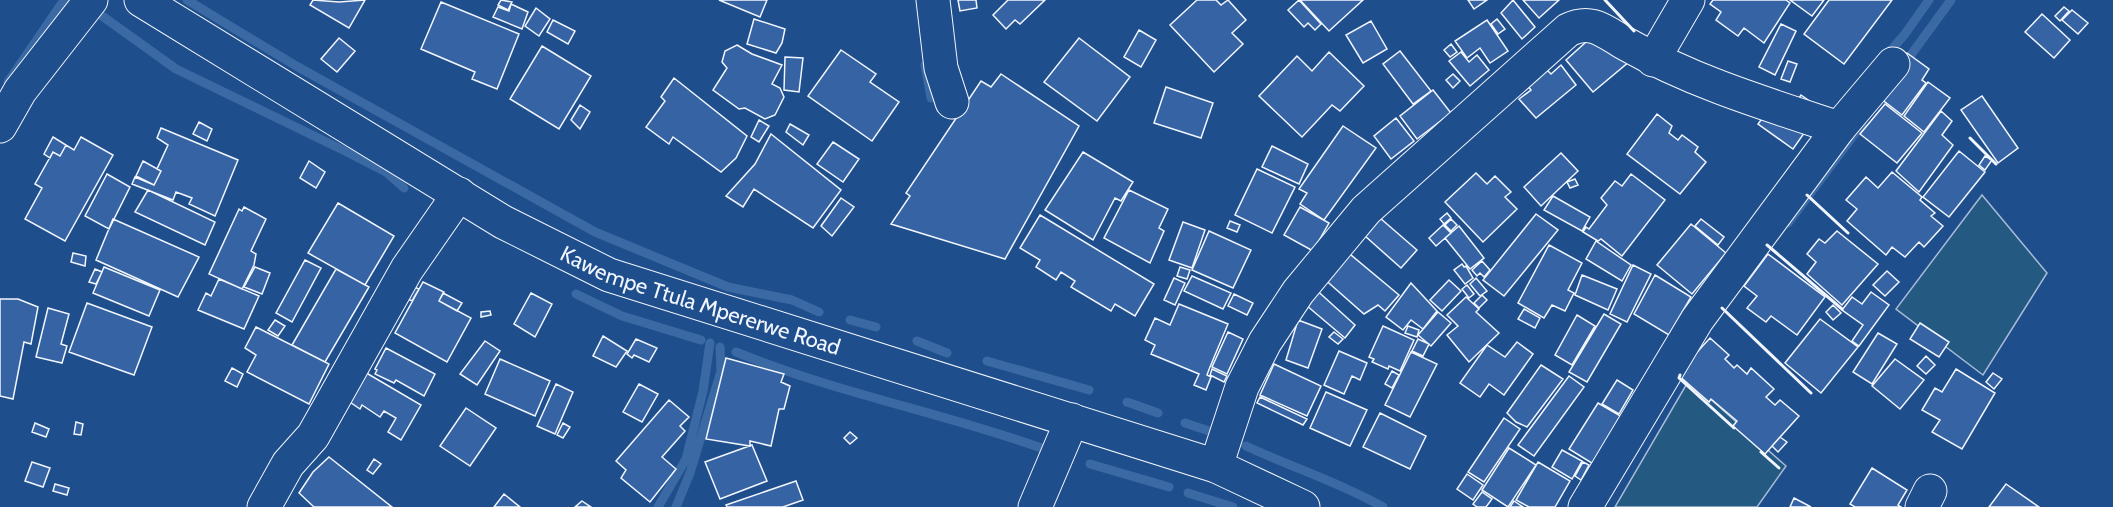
<svg xmlns="http://www.w3.org/2000/svg" width="2113" height="507" font-family="Cabin,sans-serif">
<rect width="100%" height="100%" fill="#1f4e8c"/>
<!-- green -->
<path fill="#245a82" stroke="#a8bbd7" stroke-width="1.5" d="M1982,195L2047,273L1983,375L1896,309Z
M1689,380L1786,466L1757,507H1615Z"/>
<g fill="none" stroke-linecap="round" stroke-linejoin="round">
<!-- stream -->
<path stroke="#3b69a3" stroke-width="9" d="M187,0L298,67L595,232L728,287L792,300L819,312
M91,8L176,69L347,152L386,172L404,188
M1886,56L1905,34L1929,0
M1905,63L1951,0
M925,65L931,98
M8,82L64,0
M1788,223L1862,124
M576,294L622,316L701,340
M850,320L876,327
M917,341L947,353
M736,352C839,394 949,414 1053,452
M987,361L1089,390
M1127,402L1158,413
M1185,423L1215,433
M1246,446C1291,467 1339,482 1383,507
M1090,464L1169,487
M1188,493L1233,507
M658,507L686,459L703,391L710,343
M676,507L690,473L721,371L720,347"/>
</g>
<!-- building -->
<path fill="#3563a3" stroke="#f2f6ff" stroke-width="1.5" d="M313,0L339,2L365,0L349,28L310,5Z
M501,0L512,2L508,10L498,5Z
M719,0H767L760,17Z
M958,0H976L977,8L960,11Z
M1008,0H1045L1020,24L1015,20L1006,29L993,15Z
M1197,0H1216L1221,5L1228,0L1246,20L1232,33L1243,44L1214,72L1170,25Z
M1299,0L1321,24L1315,30L1308,23L1304,27L1288,10Z
M1300,0H1363L1329,31Z
M1468,0H1487L1474,9Z
M1513,0L1535,27L1522,39L1501,13Z
M1523,0H1559L1539,18Z
M1713,0H1786L1790,3L1764,43L1744,28L1738,36L1716,20L1721,12L1710,4Z
M1790,0H1824L1812,16Z
M1829,0H1892L1844,64L1804,34Z
M441,2L519,34L497,89L472,79L475,72L421,49Z
M511,4L528,12L522,29L493,17L498,7L509,11Z
M2064,7L2069,11L2060,21L2055,16Z
M536,8L550,19L539,36L525,26Z
M2072,10L2088,23L2078,34L2062,20Z
M2042,14L2070,40L2054,58L2025,32Z
M754,19L785,29L782,43L776,53L747,44Z
M1497,19L1505,29L1498,34L1491,24Z
M553,20L575,31L568,44L547,32Z
M1487,20L1508,51L1490,63L1480,48L1467,58L1455,41Z
M1371,21L1387,49L1363,63L1346,35Z
M1781,24L1796,31L1775,75L1759,67Z
M1139,30L1156,40L1141,67L1124,57Z
M1595,34L1630,61L1593,92L1566,60Z
M339,38L355,51L337,72L321,59Z
M1079,38L1130,77L1097,121L1044,82Z
M1451,44L1457,52L1450,57L1444,50Z
M737,45L752,54L782,65L772,84L780,88L784,97L775,115L765,119L745,108L739,109L713,90L727,68L722,62L725,51Z
M542,46L591,76L559,129L510,99Z
M841,50L876,74L870,82L899,102L872,141L808,96Z
M1400,51L1431,91L1413,104L1383,64Z
M1329,52L1364,86L1340,111L1332,105L1302,137L1259,96L1297,56L1312,71Z
M1461,52L1469,62L1477,55L1489,70L1470,86L1449,61Z
M1907,53L1929,69L1922,80L1926,83L1902,115L1876,95Z
M785,57L803,58L799,92L784,90Z
M1788,61L1797,64L1790,82L1781,79Z
M1561,65L1576,85L1536,118L1519,99L1531,90L1528,86L1547,70L1551,74Z
M1001,74L1079,126L1005,259L891,224L910,196L906,193L981,81L991,87Z
M1453,74L1460,81L1453,88L1446,80Z
M674,78L747,136L736,158L721,172L673,137L669,144L646,127L665,101L661,97Z
M1928,82L1950,98L1924,132L1904,116Z
M1166,87L1213,103L1201,138L1154,123Z
M1433,90L1451,113L1417,139L1400,116Z
M1801,95L1821,109L1793,149L1758,124L1777,98L1792,108Z
M1982,96L2018,148L1998,163L1961,110Z
M1885,104L1922,133L1897,163L1860,134Z
M580,105L590,112L580,129L571,120Z
M1941,111L1952,121L1942,135L1953,145L1919,192L1896,171Z
M1657,114L1672,126L1669,133L1678,140L1682,135L1698,147L1695,152L1706,162L1680,194L1627,154Z
M1396,118L1414,141L1391,159L1374,136Z
M759,120L769,126L759,142L751,137Z
M199,122L212,129L207,141L193,134Z
M790,124L809,135L803,145L786,132Z
M1343,126L1376,148L1324,220L1300,204L1307,193L1299,189Z
M161,128L238,160L215,216L189,204L192,198L176,192L173,200L132,184L135,177L154,185L161,171L157,169L168,145L157,138Z
M771,134L841,190L813,228L754,189L743,207L726,196L755,164Z
M53,137L66,145L60,156L53,152L50,158L44,154Z
M81,137L113,155L65,241L25,219L42,188L35,184L53,152L60,156L66,145L74,150Z
M833,142L859,159L843,182L817,164Z
M1272,146L1308,164L1299,184L1262,167Z
M1959,151L1985,172L1949,217L1923,197Z
M1083,152L1133,182L1121,201L1115,198L1093,240L1045,210Z
M1561,153L1578,171L1541,206L1524,187Z
M1985,156L1992,160L1985,170L1979,165Z
M143,161L161,171L154,185L136,176Z
M309,161L325,172L316,188L300,178Z
M1257,169L1295,187L1272,233L1235,215Z
M1892,172L1922,197L1920,200L1935,213L1931,216L1943,226L1924,247L1919,242L1905,257L1892,247L1886,255L1847,221L1857,209L1846,200L1866,177L1878,188Z
M1476,173L1487,184L1495,176L1511,192L1505,197L1517,209L1483,242L1445,202Z
M107,174L130,187L109,229L85,216Z
M1631,174L1665,200L1622,256L1601,239L1598,241L1583,232L1586,227L1589,229L1607,205L1601,198L1615,181L1622,186Z
M1575,179L1578,185L1570,188L1567,182Z
M148,190L215,222L205,245L135,212Z
M1129,190L1168,209L1159,228L1164,231L1150,263L1104,238Z
M1553,196L1590,217L1582,231L1544,210Z
M841,198L854,207L832,236L821,226Z
M338,203L394,236L365,285L308,253Z
M244,207L266,219L251,251L256,254L254,265L242,289L209,274L239,209L242,211Z
M1300,207L1329,223L1313,251L1284,235Z
M1447,213L1451,218L1444,224L1440,219Z
M1536,214L1558,230L1504,296L1483,280Z
M1040,215L1154,284L1135,316L1115,304L1111,311L1071,287L1075,281L1061,272L1056,280L1036,267L1040,260L1020,248Z
M1380,218L1417,250L1401,268L1365,236Z
M113,219L199,257L178,297L96,260Z
M1451,219L1457,225L1451,231L1445,225Z
M1701,219L1724,237L1718,245L1695,226Z
M1230,221L1240,225L1237,232L1227,228Z
M1183,222L1205,230L1192,268L1169,260Z
M1691,224L1726,253L1692,294L1657,265Z
M1443,225L1451,233L1436,246L1429,238Z
M1459,226L1484,258L1470,269L1445,238Z
M1209,231L1251,250L1233,288L1192,270Z
M1837,231L1878,264L1842,305L1807,274L1816,262L1807,254L1819,239L1825,243Z
M1596,241L1631,265L1622,281L1586,259Z
M1549,245L1582,263L1568,290L1574,293L1565,311L1552,305L1544,318L1518,303Z
M1345,250L1399,295L1385,311L1378,305L1364,314L1322,277Z
M73,253L86,256L85,266L71,262Z
M1768,254L1825,297L1797,335L1771,316L1766,322L1747,308L1757,296L1744,286Z
M305,260L321,268L292,322L276,313Z
M1482,261L1490,270L1484,277L1480,273L1477,276L1472,270Z
M1462,264L1464,267L1466,266L1473,278L1465,284L1454,270Z
M1633,265L1651,274L1627,322L1610,314Z
M104,267L160,290L149,316L93,293Z
M255,267L270,273L262,294L244,287Z
M1180,267L1190,270L1187,279L1177,276Z
M95,269L102,272L96,284L89,282Z
M336,269L369,287L325,362L292,345Z
M1887,271L1899,282L1885,296L1873,285Z
M1582,275L1617,289L1608,310L1575,295Z
M1655,275L1691,297L1669,335L1634,314Z
M1192,276L1231,293L1223,309L1184,291Z
M1174,278L1185,283L1175,305L1164,300Z
M1476,278L1487,291L1480,296L1470,284Z
M219,279L259,296L244,329L198,310L206,293L211,296Z
M1449,280L1461,291L1442,311L1430,300Z
M423,282L444,292L439,301L471,318L447,362L395,333Z
M1411,283L1437,311L1423,329L1411,320L1403,330L1386,317Z
M408,284L419,289L412,301L402,296Z
M1467,285L1474,294L1469,298L1462,289Z
M1312,286L1355,325L1345,338L1300,300Z
M1871,292L1889,305L1859,346L1852,341L1863,325L1842,310L1852,297L1862,304Z
M443,293L462,303L457,311L439,301Z
M531,293L552,304L535,337L514,324Z
M1234,294L1253,303L1247,315L1228,306Z
M1482,295L1487,300L1479,308L1474,303Z
M1466,297L1479,309L1476,312L1499,333L1469,362L1447,335L1458,326L1447,315Z
M0,299H18L38,307L31,344L24,342L13,399L0,396Z
M87,303L152,327L134,375L69,352Z
M1179,304L1228,324L1210,367L1207,375L1211,377L1206,390L1194,385L1199,374L1151,354L1155,345L1145,340L1155,318L1170,325Z
M1833,305L1841,313L1833,320L1826,312Z
M48,308L69,314L61,344L67,346L62,363L36,357Z
M1524,309L1540,318L1535,328L1518,319Z
M490,311L491,315L481,317V312Z
M1438,312L1451,323L1431,346L1418,335Z
M1604,314L1621,324L1587,382L1569,372Z
M1577,315L1595,326L1572,365L1555,355Z
M1820,319L1858,347L1821,393L1785,363Z
M275,320L285,326L278,336L268,330Z
M1298,320L1322,329L1308,368L1286,360Z
M1920,323L1949,342L1939,357L1910,339Z
M1383,326L1414,340L1400,371L1389,366L1388,369L1372,362L1374,359L1369,357Z
M1408,326L1419,330L1417,337L1405,333Z
M256,327L329,364L309,404L247,372L256,355L245,348Z
M1228,332L1243,339L1227,374L1212,367Z
M1334,332L1343,339L1338,344L1329,337Z
M1878,333L1897,344L1872,384L1853,372Z
M603,336L627,351L616,367L593,356Z
M1710,338L1729,355L1725,359L1734,368L1737,365L1747,374L1751,368L1774,389L1766,397L1775,405L1780,400L1799,416L1765,454L1733,426L1737,421L1711,399L1709,402L1677,374Z
M636,339L657,348L649,362L634,355L632,358L627,354Z
M1418,339L1429,344L1423,356L1412,351Z
M485,341L500,351L477,385L460,374Z
M1517,342L1533,354L1504,395L1489,384L1480,397L1460,383L1487,345L1505,357Z
M386,348L435,374L424,396L396,380L394,383L375,374L377,370L375,369Z
M1339,351L1367,363L1360,380L1352,376L1344,394L1324,385Z
M1411,352L1437,364L1410,417L1385,405Z
M1926,356L1935,365L1926,374L1917,366Z
M726,358L784,374L781,382L790,386L784,409H779L771,446L750,441V446L706,439Z
M500,359L550,381L535,416L485,394Z
M1895,359L1924,380L1900,409L1872,386Z
M1274,364L1321,386L1307,416L1260,395Z
M1541,365L1563,379L1527,427L1516,422L1507,413Z
M232,368L243,374L237,387L225,381Z
M1212,369L1227,376L1224,382L1210,375Z
M1956,369L1995,393L1962,449L1932,432L1940,420L1922,410L1935,388L1942,392Z
M363,371L421,405L401,440L388,432L396,418L384,411L380,417L362,405L360,409L347,400Z
M1392,371L1399,375L1392,388L1385,384Z
M1993,373L2002,379L1994,389L1986,382Z
M1569,376L1584,387L1534,456L1518,445Z
M1617,380L1633,390L1619,414L1602,404Z
M556,384L573,392L555,434L537,426Z
M639,384L658,394L642,422L623,412Z
M1326,392L1367,410L1350,446L1310,428Z
M1260,397L1307,419L1303,425L1257,403Z
M669,400L689,417L680,426L685,431L662,457L676,469L650,502L621,478L626,470L616,461Z
M1598,403L1624,418L1595,465L1569,449Z
M466,408L496,428L470,466L440,446Z
M1380,413L1426,436L1410,469L1363,447Z
M1504,418L1520,429L1484,482L1468,472Z
M76,422L83,424L81,435L74,434Z
M35,423L49,429L46,437L32,432Z
M563,423L570,427L563,438L557,435Z
M850,432L857,438L850,444L844,438Z
M1780,437L1787,442L1778,452L1772,446Z
M752,445L767,481L720,499L705,462Z
M1509,448L1536,465L1508,507L1482,490Z
M1562,450L1582,461L1572,479L1552,467Z
M329,457L392,507H314L299,493L313,472Z
M374,459L381,464L373,474L367,470Z
M32,462L50,468L43,487L25,481Z
M1538,462L1570,481L1555,507H1529L1516,500Z
M1583,462L1589,465L1581,480L1575,476Z
M1872,468L1907,490L1898,505L1901,507H1855L1850,504Z
M1467,474L1483,485L1473,500L1457,489Z
M796,481L803,500L783,507H727L726,505Z
M55,484L69,488L67,495L53,491Z
M2006,484L2039,507H1989Z
M1482,492L1492,499L1486,507H1477L1473,504Z
M504,494L520,507H494Z
M1794,498L1811,507H1790Z
M582,501L591,507H575Z
M1514,501L1523,507H1510Z"/>
<g fill="none" stroke-linecap="round" stroke-linejoin="round">
<!-- minor casing -->
<g stroke="#f2f6ff" stroke-width="35">
<g id="minor">
<path id="s1" d="M141,0L503,222L609,275L1216,466L1303,507"/>
<path d="M933,0L941,68L952,102"/>
<path d="M1653,60L1688,0"/>
<path d="M0,126L20,91L91,0"/>
<path d="M1216,466L1242,387L1265,342L1298,292L1366,210L1568,30C1592,18 1605,32 1626,44C1693,82 1766,104 1839,128"/>
<path d="M264,507L288,464L313,436L407,269L459,194"/>
<path d="M1035,507L1072,420"/>
<path d="M1585,507L1697,320L1839,128L1893,64"/>
<path d="M1922,507L1930,491"/>
</g>
</g>
<!-- minor -->
<use href="#minor" stroke="#1f4e8c" stroke-width="33"/>
<!-- wall -->
<path stroke="#f2f6ff" stroke-width="3" d="M1605,0L1634,31
M1970,138L1996,164
M1807,195L1848,233
M1767,245L1842,309
M1722,308L1811,393
M1680,375L1679,378L1734,428
M1761,452L1779,468"/>
</g>
<g text-anchor="middle" stroke-width="4.5" stroke-linejoin="round" paint-order="stroke">
<!-- street labels -->
<g font-size="22" fill="#f2f6ff" stroke="#1f4e8c">
<text dy="8" stroke="none"><textPath href="#s1" startOffset="638">Kawempe Ttula Mpererwe Road</textPath></text>
</g>
</g>
</svg>
